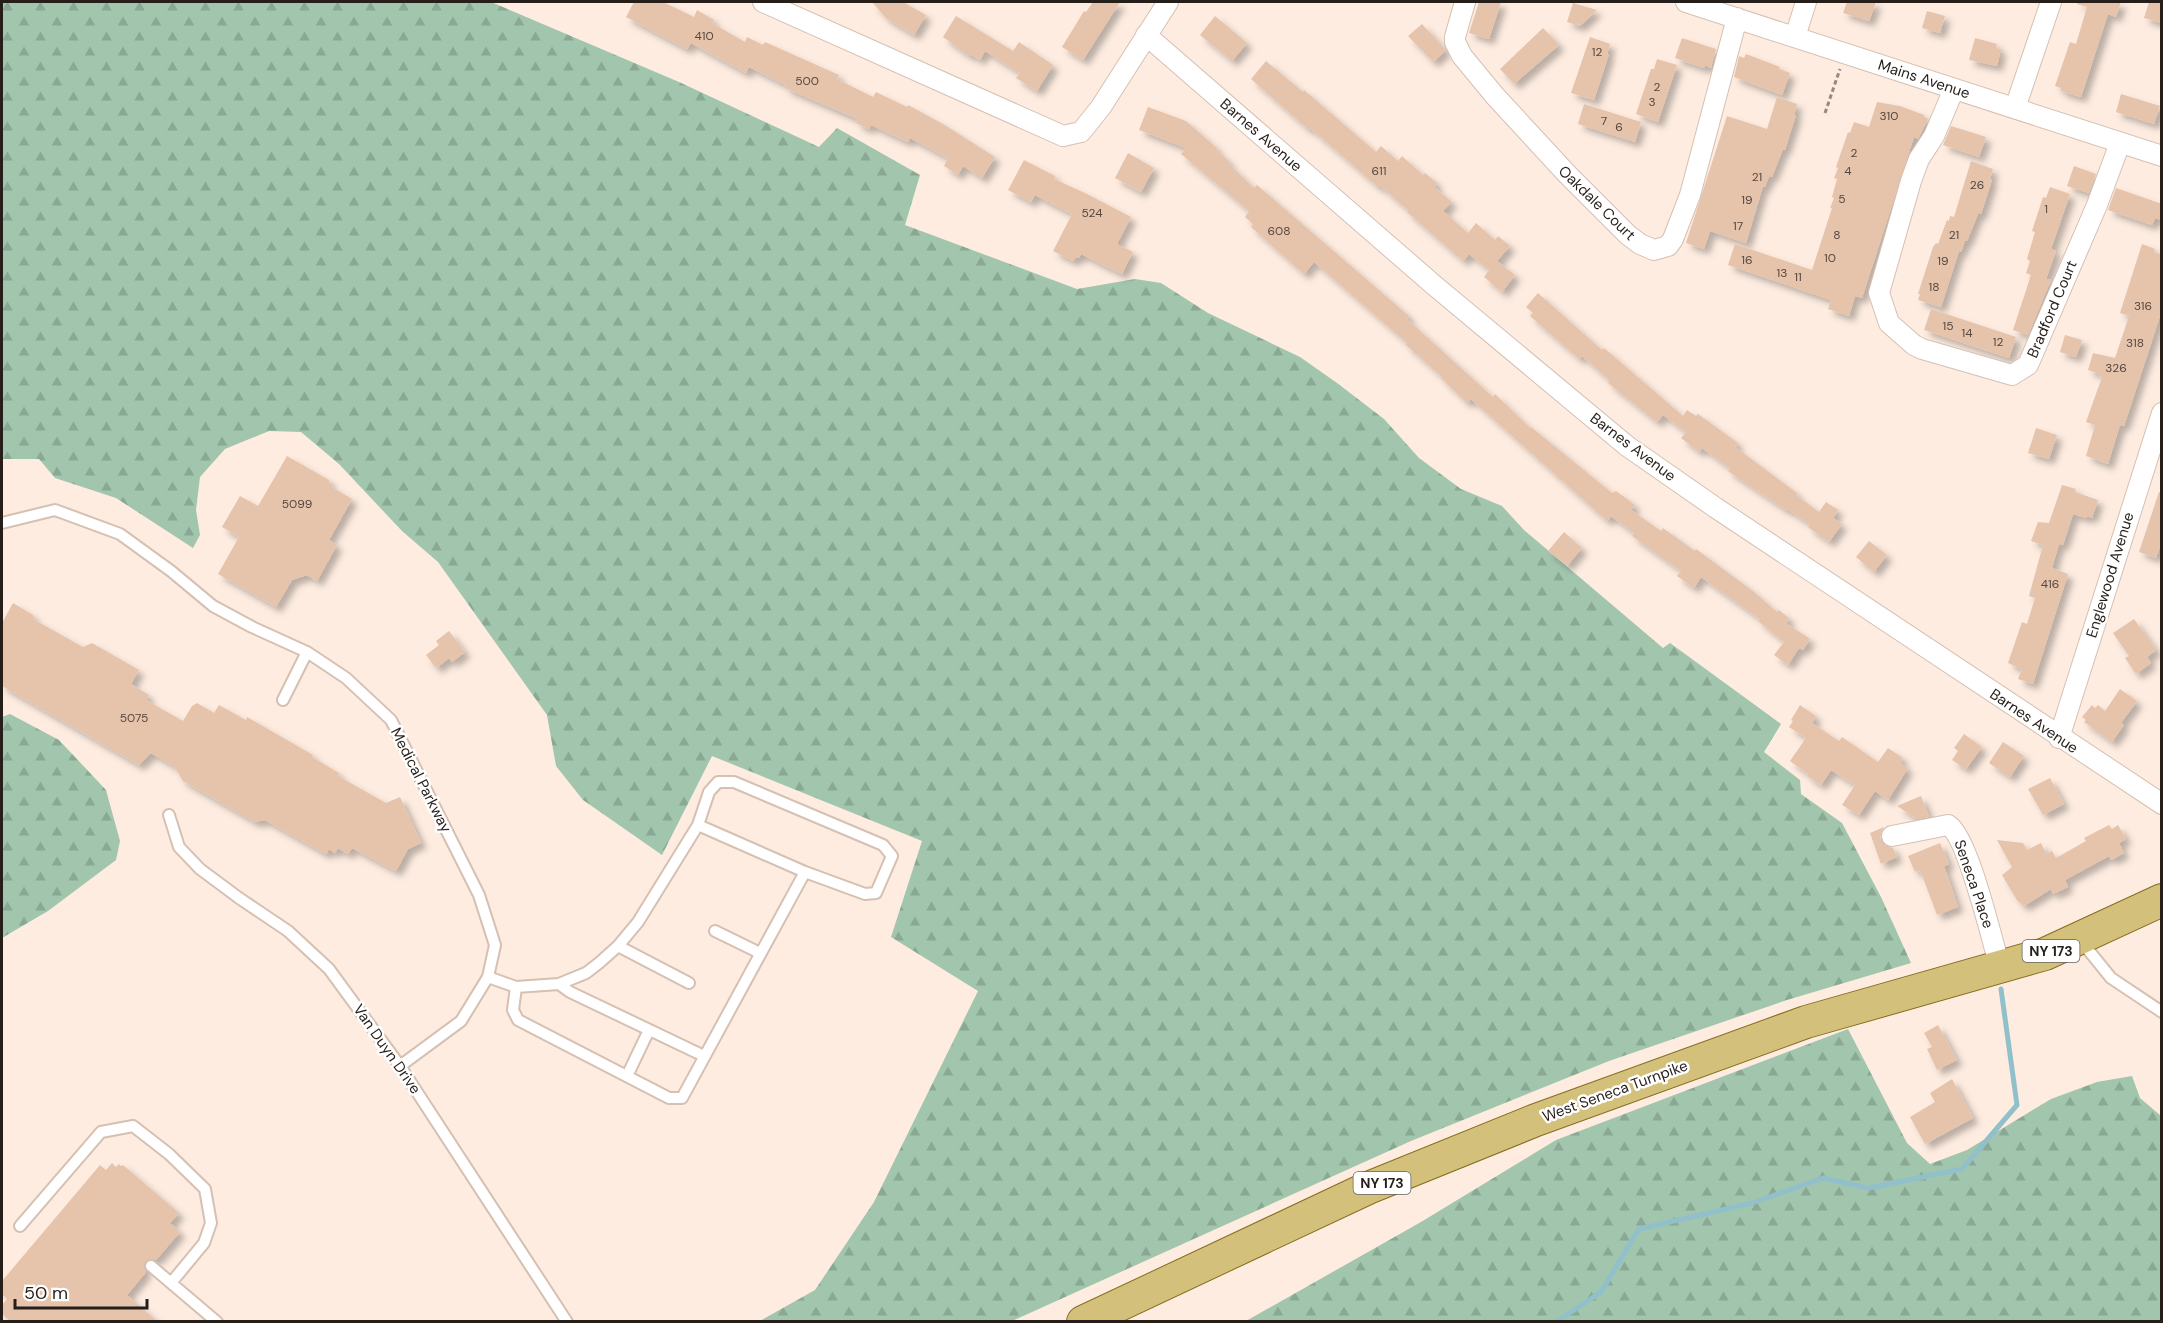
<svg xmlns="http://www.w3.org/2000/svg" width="2163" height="1323" font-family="'DM Sans',sans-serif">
<defs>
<pattern id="forest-firs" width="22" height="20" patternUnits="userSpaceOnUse" patternTransform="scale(1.5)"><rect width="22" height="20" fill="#a1c5ad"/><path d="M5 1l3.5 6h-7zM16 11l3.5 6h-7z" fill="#8aa994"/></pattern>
<filter id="shadow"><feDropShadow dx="5.5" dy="5.5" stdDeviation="3" flood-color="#0004"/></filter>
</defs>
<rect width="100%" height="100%" fill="#feece0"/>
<!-- forest -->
<path fill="url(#forest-firs)" d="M2,2H491L679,82L819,147L837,128L920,175L905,225L1077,289L1135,279L1161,283L1208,313L1300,357L1337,383L1384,419L1419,458L1461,489L1502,506L1524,530L1663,648L1670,643L1781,724L1764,752L1800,780L1801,794L1842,823L1881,897L1911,963L1787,1000L1609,1061L1411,1141L1012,1321H760L815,1290L874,1202L978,991L891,937L922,841L712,756L662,855L583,800L556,766L547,715L438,562L402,531L339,464L301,432L269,431L225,449L200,477L196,510L200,535L193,548L116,498L55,478L39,459H2Z
M10,714L59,740L106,790L120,841L116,860L48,911L2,938V717Z
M1848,1029L1907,1143L1930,1164L1967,1150L2051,1099L2097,1082L2132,1076L2140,1098L2161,1116V1321H1246L1421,1222L1556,1140Z"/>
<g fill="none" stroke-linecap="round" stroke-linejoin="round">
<!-- stream -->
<path stroke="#91c0cb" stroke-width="5" d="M1556,1322L1601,1292L1639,1229L1752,1203L1823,1178L1869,1188L1962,1169L2017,1105L2001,989"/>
</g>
<!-- building -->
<path fill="#e6c3ab" filter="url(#shadow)" d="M634,2H663L694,17L697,10L714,20L712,23L745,42L747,37L763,45L765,42L839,75L837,79L873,97L876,92L907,107L908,105L943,124L995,157L982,178L963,166L958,175L944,166L948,158L910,138L908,142L871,125L869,129L856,123L858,119L785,88L786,85L749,67L746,73L691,43L687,49L626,17Z
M872,2H903L926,15L914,35L886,18Z
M1093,2H1120L1083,60L1062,47L1084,11L1086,12Z
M1479,2H1501L1489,39L1469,33Z
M1847,2H1876L1869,21L1843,13Z
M2078,2H2121L2116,17L2108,14L2081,97L2061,91V88L2055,86L2070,42L2076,44L2087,7L2077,4Z
M2149,2H2162V23L2144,18Z
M1573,3L1597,10L1580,26L1567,22Z
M1927,11L1945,16L1940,33L1922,28Z
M956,16L1013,51L1019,42L1053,65L1037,91L1016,78L1020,73L985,51L980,60L970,54L969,56L943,37Z
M1215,16L1247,43L1232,61L1200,35Z
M1422,24L1446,50L1433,62L1408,36Z
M1543,28L1559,45L1514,84L1500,69Z
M1590,37L1610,44L1607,54H1609L1594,100L1571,93Z
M1682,38L1716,49L1711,68L1705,65L1704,68L1675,58Z
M1975,38L1997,44L1996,48L2001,49L1997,66L1969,60Z
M1746,54L1780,67L1779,69L1790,73L1782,95L1734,77L1739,56L1744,58Z
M1657,59L1677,65L1658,122L1636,114L1651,69H1654Z
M1266,61L1303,92L1304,90L1376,152L1381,146L1398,161L1402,156L1423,175L1425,173L1437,183L1434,187L1452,202L1443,211L1468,233L1476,223L1495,240L1498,236L1510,246L1497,261L1515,275L1502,292L1484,277L1490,269L1489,270L1469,254L1463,261L1407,212L1408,210L1379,185L1378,187L1310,128L1309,130L1251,79Z
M2121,94L2160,106L2154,124L2116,112Z
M1777,97L1797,104L1794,115H1796L1785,150L1783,149L1772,177L1769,176L1765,187L1763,186L1746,243L1710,231L1704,249L1686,243L1727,116L1767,129Z
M1877,102L1900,106L1924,115V117L1928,119L1918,139L1914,137L1862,298L1855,296L1849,316L1828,309L1831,300L1728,265L1735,244L1812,270L1832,208H1830L1834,198L1832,197L1837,179L1834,178L1838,168L1836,167L1848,132L1850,133L1854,122L1869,127Z
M1584,104L1641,122L1635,142L1578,124Z
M1148,107L1186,121L1218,149L1216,150L1229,161L1228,163L1254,188L1257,185L1409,316L1407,319L1493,397L1495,394L1530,428L1531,427L1612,493L1616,491L1635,505L1631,510L1661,531L1663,528L1695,551L1696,549L1753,591L1777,612L1779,610L1790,619L1786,623L1810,639L1803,650L1799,648L1788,665L1774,655L1784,642L1758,621L1760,619L1701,577L1694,588L1677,576L1681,571L1632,536L1634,533L1611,516L1607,521L1471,399L1467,403L1441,378L1442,377L1405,344L1407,343L1314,262L1304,274L1251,227L1253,224L1245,217L1249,211L1181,154L1186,148L1139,130Z
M1951,126L1986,137L1979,157L1943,145Z
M1128,153L1154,168L1141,192L1115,178Z
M1024,160L1055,176L1054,179L1087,194L1131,217L1117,244L1133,252L1122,274L1081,254L1079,258L1076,257L1073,261L1053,251L1072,214L1035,195L1031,202L1008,190Z
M1971,161L1993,169L1990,179L1992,180L1981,214H1978L1967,241H1965L1961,252L1959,251L1941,307L1918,300L1920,294H1918L1933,247L1936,243L1938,244L1947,220L1949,221L1950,216L1954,217Z
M2074,166L2096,174L2089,193L2067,186Z
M2050,187L2070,194L2051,249L2056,251L2046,279L2051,280L2028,335L2013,330L2031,275L2026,273L2030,261L2027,259L2035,232L2032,231L2043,197L2046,198Z
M2116,188L2162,204V220L2155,218L2152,225L2108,210Z
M2142,244L2155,249L2154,252L2162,255V310L2124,426L2120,425L2108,464L2086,456L2095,425L2086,422L2102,377L2099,376L2100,374L2088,370L2093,353L2115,358L2129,316L2120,313Z
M1538,293L1602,350L1604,348L1683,416L1687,410L1696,416L1698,414L1738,443L1735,447L1797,493L1796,495L1819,512L1826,502L1838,510L1833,518L1842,524L1829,542L1808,527L1810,524L1787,509L1786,510L1728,471L1730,468L1702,448L1699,452L1681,438L1686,432L1663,415L1657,422L1608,383L1610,381L1582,356L1579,359L1530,316L1533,313L1526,307Z
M1931,309L2016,337L2009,358L1924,330Z
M2065,335L2082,340L2076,357L2060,352Z
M2036,428L2057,435L2049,459L2028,453Z
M287,456L329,480L330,486L352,499L329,540L337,545L317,581L307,575L292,580L276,607L218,574L239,537L222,527L240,496L258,506Z
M2062,485L2076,489L2075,492L2098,500L2092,518L2087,516L2086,518L2073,514L2063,545L2059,544L2052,568L2068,574L2033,684L2018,679L2022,669L2008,663L2022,622L2027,624L2035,598L2029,596L2043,545L2031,541L2038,522L2049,523Z
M2159,492L2162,493V541L2156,558L2139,552Z
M1564,532L1582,548L1567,566L1548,551Z
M1869,541L1887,555L1874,572L1856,557Z
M13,603L33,615V619L83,647L92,643L139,670L131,684L149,695L146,700L183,721L192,706L197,703L214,713L219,705L246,720L247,717L313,755L312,757L339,773L338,776L386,803L400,797L421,843L408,849L396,871L352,848L348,854L338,848L335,853L329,849L326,854L265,820L255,822L183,781L174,766L151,753L139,765L2,686V623Z
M2134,619L2156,650L2147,657L2151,663L2136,674L2125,658L2129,656L2113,633Z
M449,631L465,652L452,662L449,658L436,668L426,655L439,645L436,641Z
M2120,689L2137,701L2121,723L2124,725L2112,742L2084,722L2086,720L2082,717L2092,705L2095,708L2098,705L2105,711Z
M1800,705L1816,716L1812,723L1839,741L1842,737L1878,762L1888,748L1903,758L1900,763L1908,768L1888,800L1875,791L1859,815L1842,805L1855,785L1831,770L1821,785L1807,776L1808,774L1790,761L1806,738L1789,727L1793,721L1791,720Z
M1964,734L1982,747L1966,769L1952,760L1958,751L1954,748Z
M2003,742L2024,756L2010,777L1989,763Z
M2050,778L2064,804L2043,815L2028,789Z
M1921,796L1929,817L1917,819L1897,806Z
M2109,825L2112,829L2118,825L2126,839L2119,843L2124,853L2111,860L2109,856L2065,880L2068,887L2053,894L2051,889L2024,906L2017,900L2002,875L2012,867L1997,840L2023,843L2027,850L2041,843L2046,854L2052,851L2056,858L2086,841L2084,838Z
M1884,827L1881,833L1880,839L1883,844L1893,848L1897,857L1881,864L1870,833Z
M1940,843L1949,864L1944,866L1958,907L1937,915L1922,875L1919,870L1915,872L1908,856Z
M1938,1025L1957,1060L1937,1070L1927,1049L1932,1047L1924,1033Z
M1952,1079L1973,1118L1925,1144L1910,1117L1935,1102L1930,1093Z
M112,1163L116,1167L119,1164L121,1166L123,1165L179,1213L170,1223L180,1232L156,1260L149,1259L145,1262L144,1268L146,1272L127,1295L158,1322H11L2,1314V1305L7,1299L2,1294V1281L100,1165L106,1170Z"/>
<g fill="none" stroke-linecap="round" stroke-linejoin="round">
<!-- lane casing -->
<g stroke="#d5c0b2" stroke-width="14">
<path id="lane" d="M2,523L55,510L120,534L171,571L213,606L252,627L307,652L346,678L391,720L479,895L495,945L488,977L461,1021L400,1066
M283,700L307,652
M169,815L179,847L200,869L239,898L288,931L329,969L400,1066L567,1322
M715,931L760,953
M2081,941L2111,978L2162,1012
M618,946L689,983
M488,977L516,987L559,984L586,973L599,963L618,946L638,922L698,825L709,792L718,782H734L883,845L892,856L876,893L865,894L805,872L698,825
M559,984L570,992L704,1056
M516,987L513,1010L518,1020L669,1098H682L805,872
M627,1076L649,1030
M20,1226L101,1132L133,1126L169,1154L205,1189L211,1223L204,1243L171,1283
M151,1266L217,1322"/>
</g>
<!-- street casing -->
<g stroke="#d5c0b2" stroke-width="22">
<path id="street" d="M763,2L1063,136L1081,132L1101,107L1168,2
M1465,2L1455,37V42L1462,56L1495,96L1567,174L1628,235L1640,244L1654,250L1668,246L1673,239L1690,195L1737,18
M1686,2L2162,156
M1146,35L1435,286L1627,446L1716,508L2162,804
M1795,37L1806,2
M1954,89L1934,136L1919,159L1911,181L1879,293L1889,323L1914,345L1922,349L2012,375L2028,365L2097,205L2120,143
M2015,108L2051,2
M2059,738L2162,413
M1892,836L1948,825C1968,836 1992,941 2000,967"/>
</g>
<!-- primary casing -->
<g stroke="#846d20" stroke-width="34">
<path id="primary" d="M1083,1322L1368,1188L1536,1120L1806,1022L2045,954L2162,900"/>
</g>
<!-- path -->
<path stroke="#968981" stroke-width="3" stroke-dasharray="4.5 3" stroke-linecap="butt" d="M1825,113L1840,69"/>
<!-- lane -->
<use href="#lane" stroke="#fff" stroke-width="10"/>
<!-- street -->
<use href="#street" stroke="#fff" stroke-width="20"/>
<!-- primary -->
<use href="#primary" stroke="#d3c17b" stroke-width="32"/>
</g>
<g text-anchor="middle" stroke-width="5" stroke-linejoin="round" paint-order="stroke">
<!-- number labels -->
<g font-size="12" fill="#56473e">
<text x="704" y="40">410</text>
<text x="1597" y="56">12</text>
<text x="807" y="85">500</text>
<text x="1657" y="91">2</text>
<text x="1652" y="106">3</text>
<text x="1889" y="120">310</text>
<text x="1604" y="125">7</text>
<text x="1619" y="131">6</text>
<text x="1854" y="157">2</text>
<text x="1379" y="175">611</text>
<text x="1848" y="175">4</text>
<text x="1757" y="181">21</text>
<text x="1977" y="189">26</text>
<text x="1842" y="203">5</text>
<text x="1747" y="204">19</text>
<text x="2046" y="213">1</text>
<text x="1092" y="217">524</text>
<text x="1738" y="230">17</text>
<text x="1279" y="235">608</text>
<text x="1837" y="239">8</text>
<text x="1954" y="239">21</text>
<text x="1830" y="262">10</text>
<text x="1747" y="264">16</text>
<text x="1943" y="265">19</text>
<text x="1782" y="277">13</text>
<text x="1798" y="281">11</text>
<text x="1934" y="291">18</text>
<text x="2143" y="310">316</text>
<text x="1948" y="330">15</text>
<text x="1967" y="337">14</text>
<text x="1998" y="346">12</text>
<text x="2135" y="347">318</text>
<text x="2116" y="372">326</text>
<text x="297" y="508">5099</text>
<text x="2050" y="588">416</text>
<text x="134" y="722">5075</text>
</g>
<!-- shield labels -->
<g fill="#fff" stroke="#67625e" stroke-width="1.5">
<rect x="2022.5" y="940" width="57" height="22" rx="4.5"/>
<rect x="1353.5" y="1172" width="57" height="22" rx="4.5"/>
</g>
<g font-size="14" font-weight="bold" fill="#261e19">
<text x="2051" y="956">NY 173</text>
<text x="1382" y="1188">NY 173</text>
</g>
<!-- street labels -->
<g font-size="15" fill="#261e19" stroke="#fff">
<text transform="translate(1924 79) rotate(18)" y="5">Mains Avenue</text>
<text transform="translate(1261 135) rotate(41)" y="5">Barnes Avenue</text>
<text transform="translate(1597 203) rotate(44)" y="5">Oakdale Court</text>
<text transform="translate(2052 309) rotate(-67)" y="5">Bradford Court</text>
<text transform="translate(1633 447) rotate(37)" y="5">Barnes Avenue</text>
<text transform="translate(2110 575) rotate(-73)" y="5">Englewood Avenue</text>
<text transform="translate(2034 721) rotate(34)" y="5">Barnes Avenue</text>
<text transform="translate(421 780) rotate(63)" y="5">Medical Parkway</text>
<text transform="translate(1974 884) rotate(71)" y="5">Seneca Place</text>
<text transform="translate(387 1049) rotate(55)" y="5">Van Duyn Drive</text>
<text transform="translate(1615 1091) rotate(-20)" y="5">West Seneca Turnpike</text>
</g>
</g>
<!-- border -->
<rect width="2163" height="1323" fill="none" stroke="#261e19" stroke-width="6"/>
<!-- scale -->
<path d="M15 1299v9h132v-9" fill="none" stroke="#261e19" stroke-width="3"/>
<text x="24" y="1299" font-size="18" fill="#261e19" stroke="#ffffff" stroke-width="4.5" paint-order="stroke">50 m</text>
</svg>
